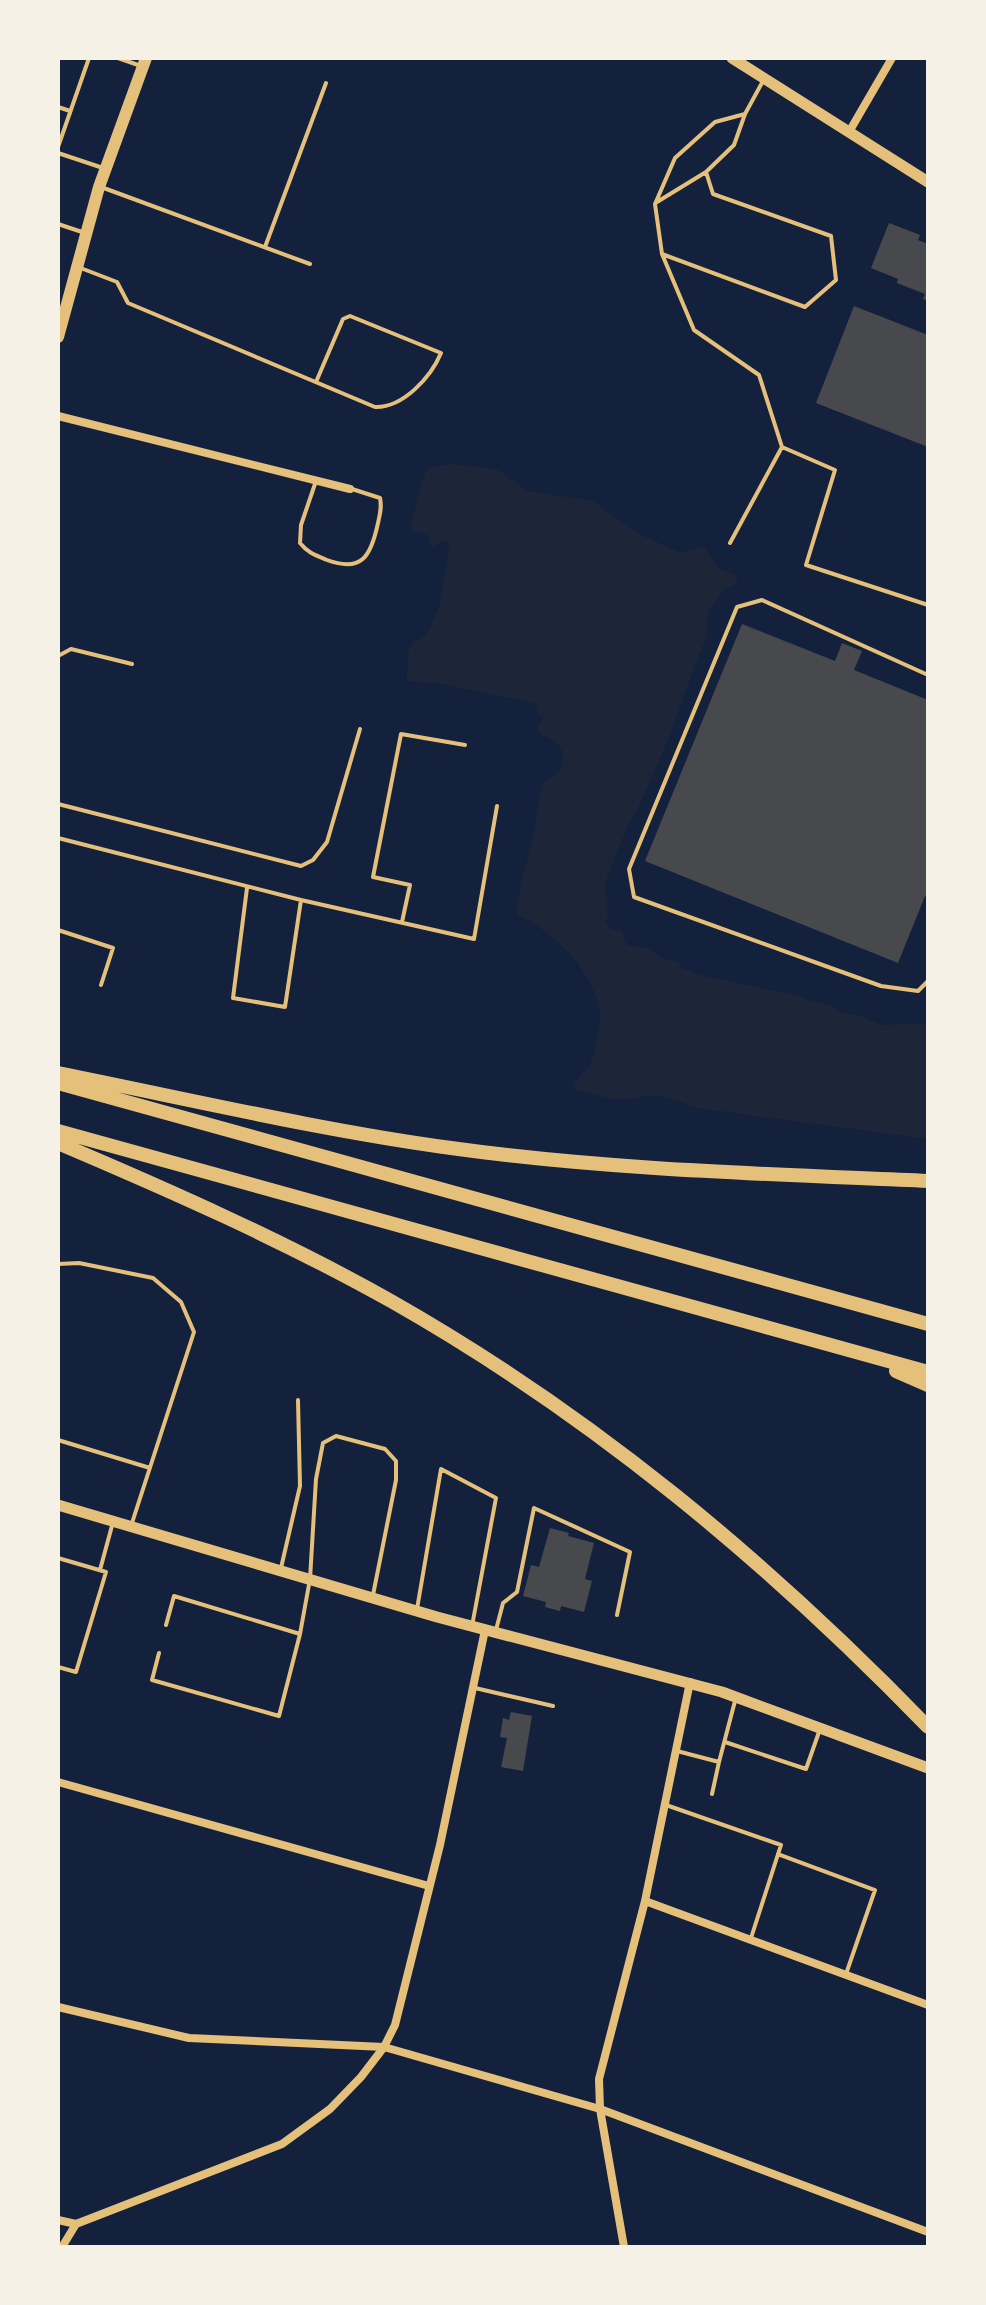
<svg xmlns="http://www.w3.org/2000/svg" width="986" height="2305" font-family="Manrope,sans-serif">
<rect width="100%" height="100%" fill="#14213d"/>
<!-- green -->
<path fill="#1d2539" d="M454,464L498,470L528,491L593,501L637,533L681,553L704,547L718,568L738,576L735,584L723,590L708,612L707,634L667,742L640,804L626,829L604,886C609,898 604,905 609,914L605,922L609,928L622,932L627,945L649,949L660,957L678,962L682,968L699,975L804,997L810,1001L830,1005L840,1012L861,1016L881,1025L928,1023V1139L698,1108L659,1095L614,1100L574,1089L573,1084C579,1077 589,1068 592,1059C595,1051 602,1019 600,1010C593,970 552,931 517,914C518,888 527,863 533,838C538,819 536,801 544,782C571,769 570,743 540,734L538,728L543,718L538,713L535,703L437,683L407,681L408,652L413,642L421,639L430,629L440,603L450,544L443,540L432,548L428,535L413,531L411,524L425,473L432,467Z"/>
<!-- building -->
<path fill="#48494c" d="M889,223L920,235L918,240L928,244V301L923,299L925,294L897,283L898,279L871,268Z
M854,306L928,335V447L816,403Z
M742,624L835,661L842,643L862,651L854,670L928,700V897L925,896L898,963L645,861Z
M550,1528L569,1533L568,1536L594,1543L585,1579L592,1581L584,1612L561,1606L560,1611L545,1607L546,1602L523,1596L531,1565L539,1567Z
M511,1712L532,1716L523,1771L501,1767L507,1738L500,1737L503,1718L509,1720Z"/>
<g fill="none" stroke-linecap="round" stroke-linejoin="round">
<!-- service -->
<path stroke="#e5c07b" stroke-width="4" d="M118,58L141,66
M58,107L70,111
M58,147L89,58
M58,153L103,168
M101,187L310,264
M657,202L706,172L734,145L745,114L763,81
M58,224L82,232
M265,247L326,83
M662,254L805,307L836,280L831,236L713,194L706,172
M78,267L117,282L128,303L375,407C403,408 431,377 441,353L350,316L343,319L316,382
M782,447L835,470L806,565L928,605
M316,481L301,525L300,543C308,553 315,555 327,560C362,573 371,556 378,523C380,514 382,507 380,498L352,489
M730,543L782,447L759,375L694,330L662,254L655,204L675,158L715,122L745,114
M58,656L71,649L132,664
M928,675L762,600L737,607L629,869L634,897L881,986L918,991L928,981
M58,804L301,866L313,860L327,842L360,729
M58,838L301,900L285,1007L233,998L247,888
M301,900L474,939L497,806
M402,922L410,885L373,877L401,734L465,745
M58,930L113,948L101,985
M58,1264L79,1263L153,1278L181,1302L194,1332L132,1523
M58,1440L150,1468
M58,1558L106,1572L76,1672L58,1667
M281,1568L300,1486L298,1400
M100,1570L113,1522
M417,1609L441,1469L496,1498L472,1626
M166,1625L174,1596L300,1634
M496,1630L503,1603L517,1592L534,1508L630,1552L617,1615
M159,1653L152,1680L279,1716L300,1634L310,1579L316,1479L323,1443L336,1436L385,1449L396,1461V1480L373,1595
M475,1688L553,1706
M725,1742L806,1769L819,1732
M677,1751L719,1762L735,1701
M712,1794L719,1762
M666,1805L781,1845L751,1938
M778,1854L875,1890L846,1974"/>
<!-- minor -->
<path stroke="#e5c07b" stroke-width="8" d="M849,132L892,58
M58,416L350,489
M58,1782L429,1886
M645,1901L928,2005
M58,2007L189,2038L384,2047L600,2109L928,2232
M58,2220L76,2224
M62,2247L76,2224L282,2144L330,2109L361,2077L384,2047L395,2025L440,1845L485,1630
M624,2247L600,2109L599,2079L645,1901L690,1682"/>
<!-- secondary -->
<path stroke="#e5c07b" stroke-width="11" d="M732,58L928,182
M58,1505L437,1617L722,1692L928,1768"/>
<!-- primary -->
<path stroke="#e5c07b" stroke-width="12" d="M58,337L99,187L146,58"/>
<!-- motorway -->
<path stroke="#e5c07b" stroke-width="14" d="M58,1073C188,1099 319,1130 451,1148C609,1170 769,1174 928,1181
M58,1083L928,1324
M58,1131L928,1372
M58,1143C171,1191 284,1241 391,1301C592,1415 767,1561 928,1727
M896,1371L928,1385"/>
</g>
<!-- border -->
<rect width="986" height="2305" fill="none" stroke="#f6f1e7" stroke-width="120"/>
</svg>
